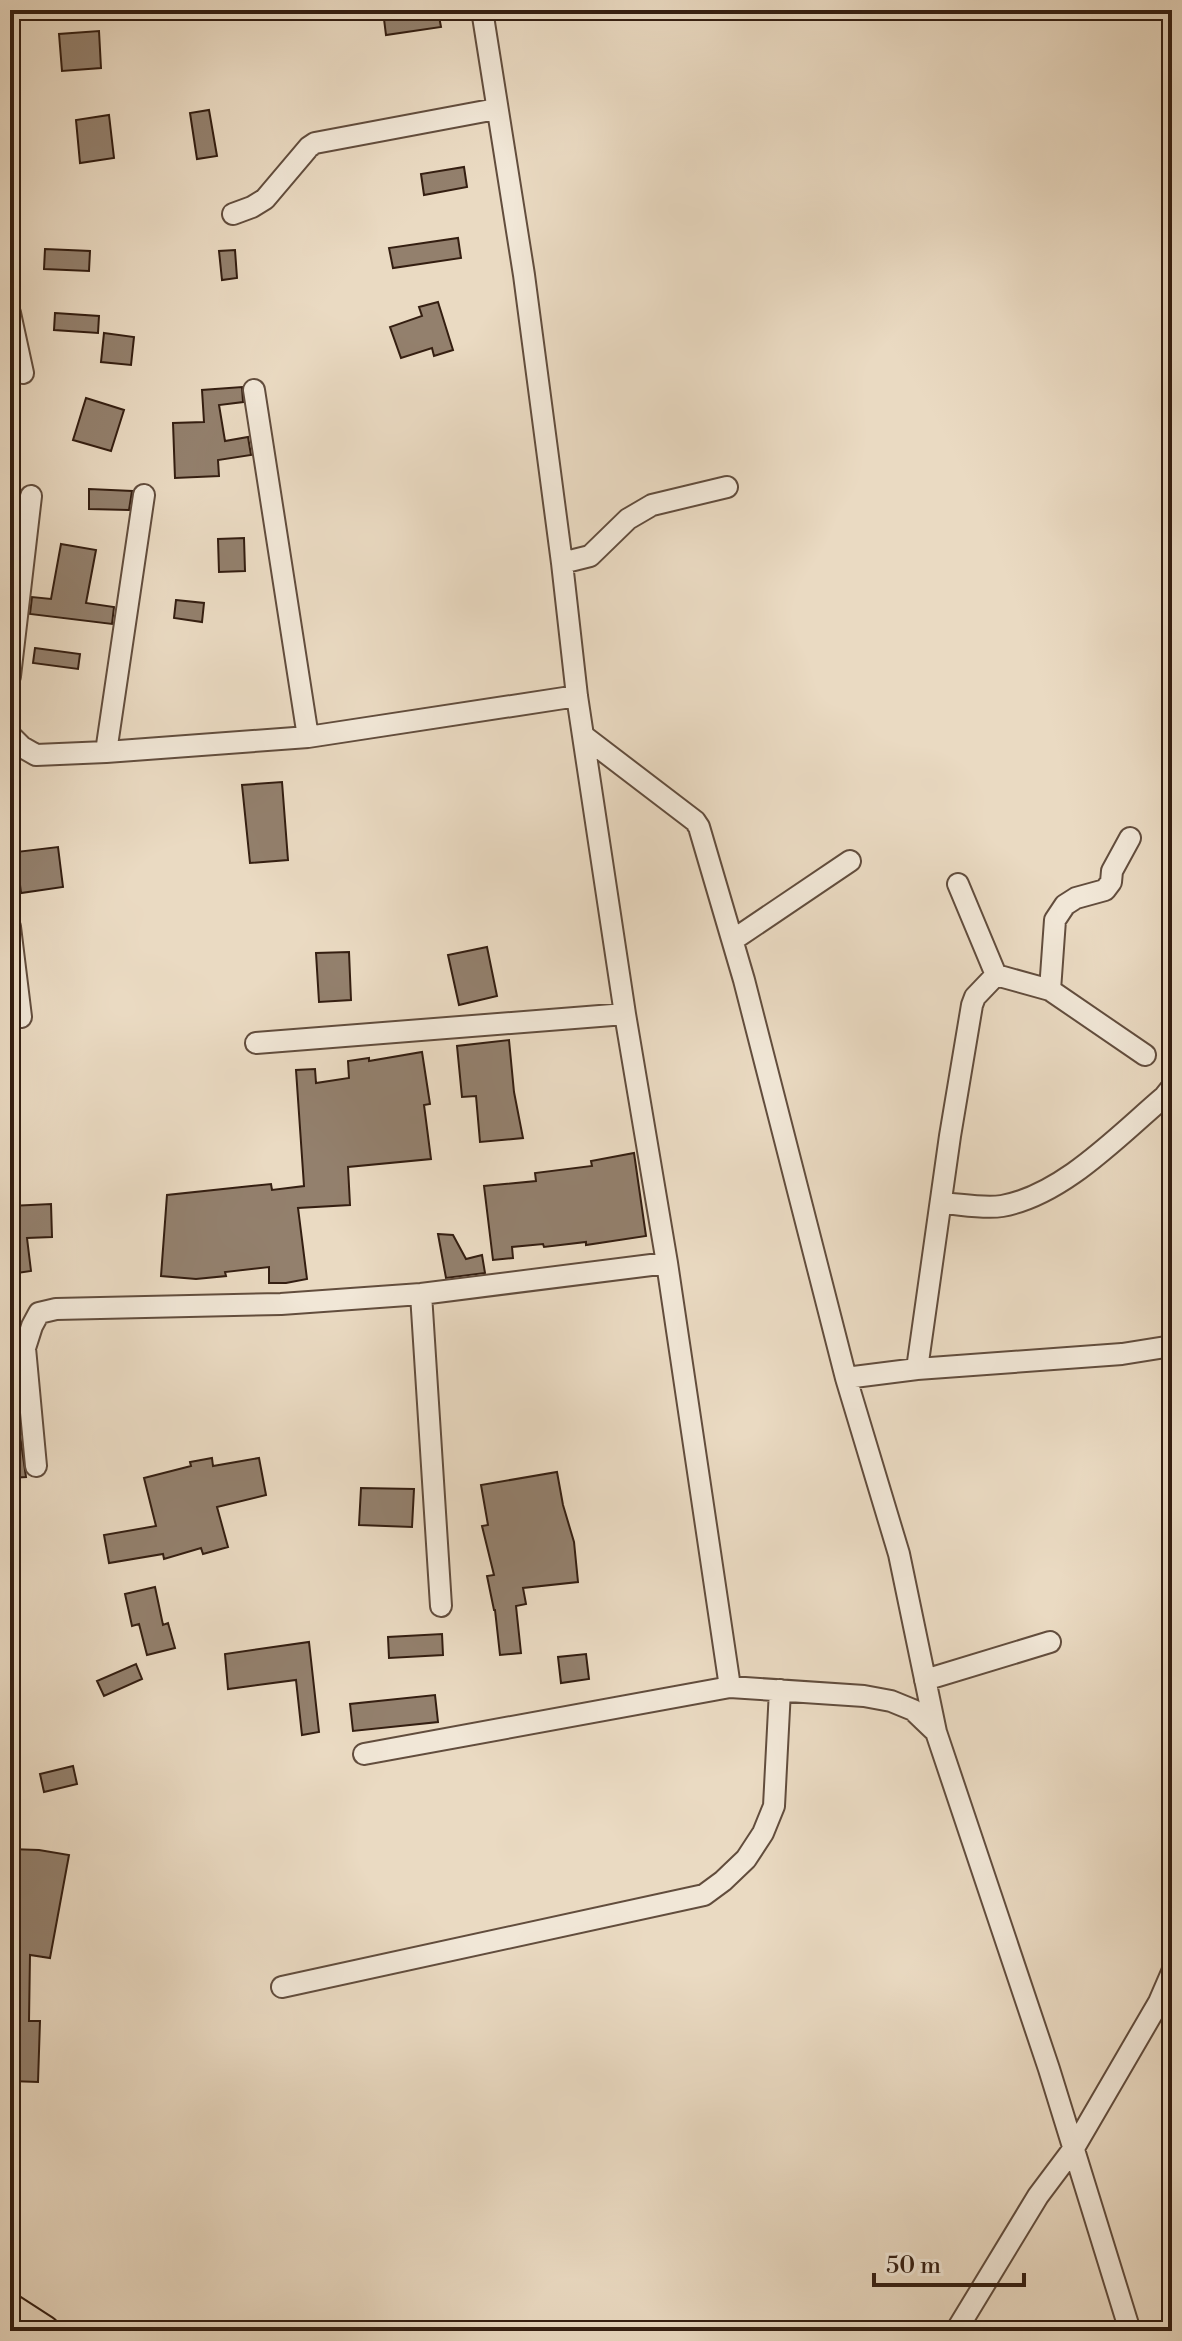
<svg xmlns="http://www.w3.org/2000/svg" width="1182" height="2341" font-family="'Libre Bodoni',serif">
<rect width="100%" height="100%" fill="#eadac2"/>
<filter id="stains"><feTurbulence type="fractalNoise" baseFrequency=".0025" numOctaves="4"/><feColorMatrix values="0 0 0 0 .2 0 0 0 0 .09 0 0 0 0 .02 0 0 0 .5 -.17"/></filter>
<radialGradient id="worn" r=".72"><stop offset=".6" stop-color="#630" stop-opacity="0"/><stop offset="1" stop-color="#630" stop-opacity=".3"/></radialGradient>
<!-- building -->
<path fill="#93806d" stroke="#341e11" stroke-width="2" d="M438,11L441,27L386,35L384,19Z
M99,31L101,68L62,71L59,34Z
M209,110L217,156L197,159L190,113Z
M109,115L114,158L80,163L76,120Z
M464,167L467,187L424,195L421,174Z
M458,238L461,258L393,268L389,248Z
M45,249L90,251L89,271L44,269Z
M235,250L237,278L222,280L219,251Z
M438,302L453,350L434,356L432,348L401,358L390,327L422,316L419,307Z
M55,313L99,316L98,333L54,330Z
M104,333L134,337L131,365L101,362Z
M242,387L243,402L219,405L225,441L248,437L251,455L218,460L219,476L175,478L173,423L204,422L202,390Z
M86,398L124,410L111,451L73,440Z
M89,489L132,491L129,510L89,509Z
M244,538L245,571L219,572L218,539Z
M61,544L96,550L86,603L114,607L112,624L30,614L32,597L51,599Z
M176,600L204,603L202,622L174,618Z
M35,648L80,654L78,669L33,663Z
M282,782L288,860L250,863L242,785Z
M58,847L63,887L21,893L16,852Z
M487,947L497,996L459,1005L448,955Z
M349,952L351,1000L319,1002L316,953Z
M509,1040L514,1092L523,1138L480,1142L476,1096L462,1097L457,1046Z
M422,1052L430,1104L424,1105L431,1159L348,1167L350,1205L298,1208L307,1279L286,1283H269V1267L225,1272L226,1276L196,1279L161,1276L167,1195L271,1184L272,1190L304,1186L296,1070L315,1069L316,1083L349,1078L348,1061L369,1058V1061Z
M634,1153L646,1236L586,1245V1242L544,1247L543,1244L512,1247L513,1258L493,1260L484,1186L536,1181L535,1173L592,1166L591,1161Z
M51,1204L52,1237L27,1238L31,1271L10,1274V1206Z
M438,1234L453,1235L466,1259L482,1255L485,1273L446,1278Z
M19,1428L26,1477L10,1478V1429Z
M212,1458L213,1466L259,1458L266,1495L217,1507L228,1547L203,1554L201,1548L164,1559L163,1554L109,1563L104,1535L156,1526L144,1478L191,1466L190,1462Z
M557,1472L563,1505L574,1542L578,1582L523,1588L526,1604L516,1606L521,1653L500,1655L495,1610H494L487,1576L494,1575L482,1526L488,1525L481,1485Z
M361,1488L414,1489L412,1527L359,1525Z
M155,1587L163,1625L168,1623L175,1648L147,1655L139,1624L132,1626L125,1594Z
M442,1634L443,1655L389,1658L388,1637Z
M309,1642L319,1732L302,1735L296,1680L228,1689L225,1654Z
M586,1654L589,1679L561,1683L558,1657Z
M136,1664L142,1679L104,1696L97,1681Z
M435,1695L438,1722L353,1731L350,1704Z
M73,1766L77,1784L44,1792L40,1774Z
M10,1849L39,1850L69,1855L50,1958L30,1955L29,2021H40L38,2082L10,2081Z"/>
<g fill="none" stroke-linecap="round" stroke-linejoin="round">
<!-- street casing -->
<g stroke="#624d3d" stroke-width="24">
<path id="street" d="M482,10L524,275L562,563L577,696L625,1014L667,1263L730,1687
M233,214L252,207L265,199L309,147L315,143L496,109
M10,313L23,373
M254,390L308,737
M562,563L590,556L628,519L652,505L727,487
M10,676L31,496
M10,735L22,747L36,755L106,752L308,737L577,696
M585,737L695,821L699,827L744,980L846,1378L899,1554L936,1732
M106,752L144,495
M958,884L996,975
M10,927L21,1017
M733,940L850,861
M996,975L1050,990L1145,1055
M1050,990L1055,920L1065,905L1076,898L1105,890L1111,882L1112,871L1130,838
M256,1043L625,1014
M941,1203C960,1204 983,1209 1002,1206C1063,1195 1118,1136 1164,1097L1172,1087
M421,1294L441,1606
M917,1369L950,1136L972,1005L975,997L996,975
M846,1378L917,1369L1122,1354L1172,1346
M36,1466L25,1348L32,1326L39,1313L56,1309L281,1304L421,1294L667,1263
M925,1680L1050,1642
M364,1754L730,1687L864,1696L891,1701L913,1710L936,1732L1049,2069L1130,2331
M282,1987L704,1895L723,1881L746,1859L763,1833L774,1806L780,1690
M956,2331L1038,2196L1074,2148L1159,2002L1172,1972"/>
</g>
<!-- primary casing -->
<g stroke="#341e11" stroke-width="34">
<path id="primary" d="M10,2309L44,2331"/>
</g>
<!-- street -->
<use href="#street" stroke="#f1e7d7" stroke-width="20"/>
<!-- primary -->
<use href="#primary" stroke="#eadac2" stroke-width="30"/>
</g>
<!-- margin -->
<rect width="1182" height="2341" fill="none" stroke="#eadac2" stroke-width="40"/>
<rect x="12" y="12" width="1158" height="2317" fill="none" stroke="#341e11" stroke-width="4"/>
<rect x="20" y="20" width="1142" height="2301" fill="none" stroke="#341e11" stroke-width="2"/>
<!-- scale -->
<path d="M874 2273v12h150v-12" fill="none" stroke="#341e11" stroke-width="4"/>
<text x="886" y="2273" font-size="24" fill="#341e11" stroke="#f1e7d7" stroke-width="6" paint-order="stroke">50 m</text>
<rect width="100%" height="100%" filter="url(#stains)"/>
<rect width="100%" height="100%" fill="url(#worn)"/>
</svg>
